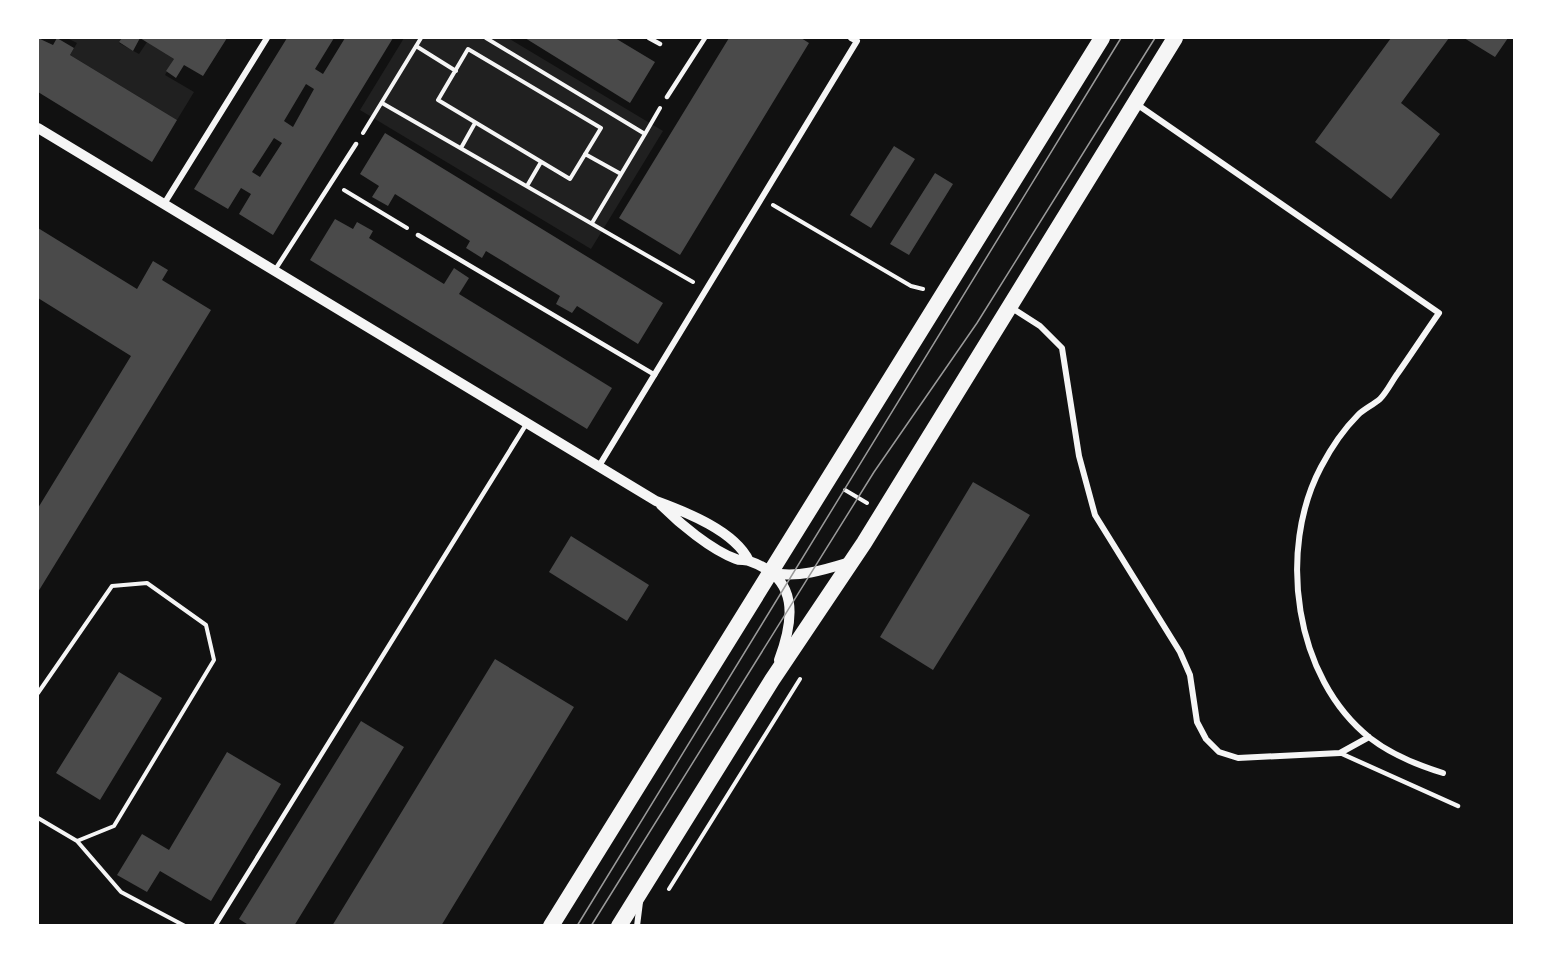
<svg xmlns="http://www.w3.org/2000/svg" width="1552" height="963" font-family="'Golos Text',sans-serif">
<rect width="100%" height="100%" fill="#111"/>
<!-- green -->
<path fill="#202020" d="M67,38H122L119,43L139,54L147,42L174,59L165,75L194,92L177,120L70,55L77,43Z
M404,38H508L663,131L591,249L360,110Z"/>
<!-- building -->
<path fill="#4a4a4a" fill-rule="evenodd" d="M38,38L53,45L57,38L74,48L70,55L177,120L152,162L38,92Z
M122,38H227L203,76L184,65L176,78L166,71L174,59L140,38L133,51L119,42Z
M287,38H334L315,69L323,74L345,38H393L273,235L239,214L251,194L241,188L228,209L194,189ZM306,84L314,89L293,127L284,121ZM274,138L282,143L260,177L252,172Z
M525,38H615L655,62L630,103Z
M729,38H801L809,43L680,255L619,218Z
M1391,38H1449L1401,103L1440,134L1391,199L1315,142Z
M1464,38H1508L1495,57Z
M385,133L663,303L638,344L577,306L572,313L556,304L560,296L486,251L482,258L466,248L470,241L395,194L388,206L372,197L379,186L360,174Z
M894,146L915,159L871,228L850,215Z
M935,173L953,184L909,255L890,244Z
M335,219L353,229L357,222L373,231L369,238L444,284L454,268L469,278L459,294L612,388L587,429L310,260Z
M38,228L137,289L153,261L168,270L162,280L211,310L38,592V508L131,356L38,298Z
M973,482L1030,515L933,670L880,637Z
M571,536L649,585L627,621L549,572Z
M495,659L574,707L441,926H332Z
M119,672L162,698L100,800L56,773Z
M361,721L404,747L294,926H250L239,919Z
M227,752L281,784L211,901L160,871L147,892L117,875L142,834L169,850Z"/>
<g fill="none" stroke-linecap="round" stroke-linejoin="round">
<!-- path -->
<path stroke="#f5f5f5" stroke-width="4" d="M486,38L645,134L660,108
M416,46L456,71
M468,49L601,128L570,179L438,100Z
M382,103L693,282
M363,133L421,38
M461,148L475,123
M585,154L621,174
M527,186L541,162
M344,190L407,228
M773,205L911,286L923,289
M592,223L645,134
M845,490L867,503
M38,693L112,586L147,583L206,625L214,660L114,826L77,841L38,818
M77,841L121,892L185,926
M669,889L800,679"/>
<!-- service -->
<path stroke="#f5f5f5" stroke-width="4.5" d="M649,38L660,44
M667,97L705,38
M418,235L655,375
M275,270L356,144
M1340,753L1458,806
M215,926L527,423"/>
<!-- minor -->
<path stroke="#f5f5f5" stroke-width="6" d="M1135,103L1439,313C1425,333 1412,353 1398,373C1392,381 1387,392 1380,399C1373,405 1364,409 1358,415C1343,430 1331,448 1321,467C1277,550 1294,678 1370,738C1392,755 1417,765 1443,773
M164,204L267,38
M1012,308L1040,326L1062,348L1079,456L1095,515L1180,652L1190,675L1197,722L1206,739L1219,752L1238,758L1340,753L1369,737
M599,466L857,41L851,38
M637,926L640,902"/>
<!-- tertiary -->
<path stroke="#f5f5f5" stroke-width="10" d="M38,128L656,501C686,512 735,531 749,561
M661,505C679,523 711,550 736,559C740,561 745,559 749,561C800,578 794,620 779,660
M772,573C799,578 824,570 850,562"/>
<!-- trunk -->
<path stroke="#f5f5f5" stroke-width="16" d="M551,926L1102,38
M619,926L772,680L864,543L1175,38"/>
<!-- tram -->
<path stroke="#9a9a9a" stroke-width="1.5" d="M577,926L1121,38
M591,926L874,472L977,323L1155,38"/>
</g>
<!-- border -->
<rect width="1552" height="963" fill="none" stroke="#ffffff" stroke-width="78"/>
</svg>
